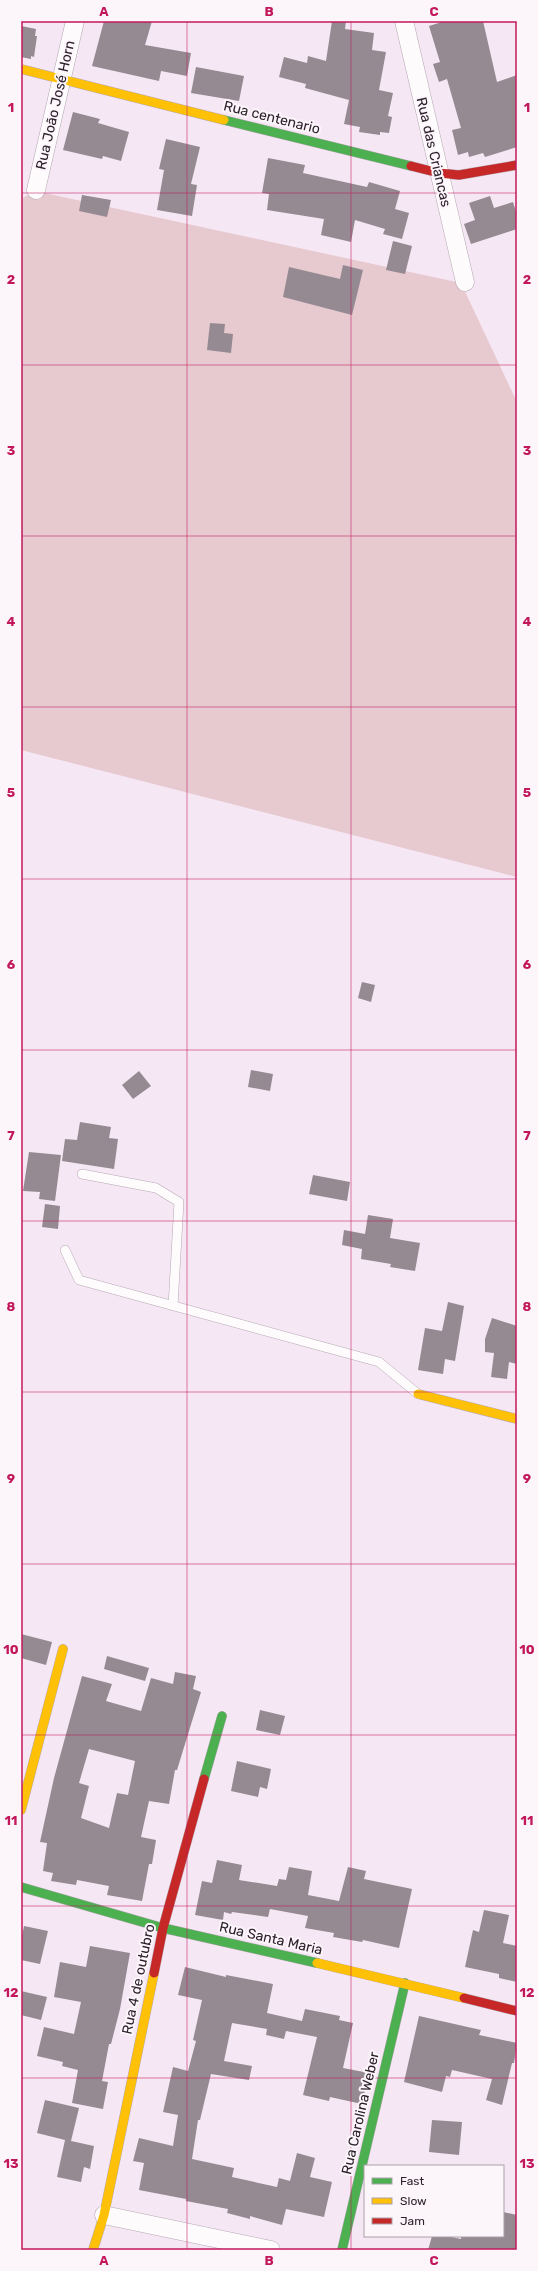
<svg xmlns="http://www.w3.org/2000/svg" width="538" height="2271" font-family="Rubik,sans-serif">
<rect width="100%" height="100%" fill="#f6e7f4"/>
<!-- green -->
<path fill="#e7c9d0" d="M35,191L461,283L517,402V877L21,750V199Z"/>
<!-- building -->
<path fill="#958a92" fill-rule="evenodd" d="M104,21H152L145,45L191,53L187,76L161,71L159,81L92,66Z
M332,21H346L345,29L374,33L372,50L386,52L379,90L393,93L388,116L392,117L389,133L380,132V135L359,132L360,127L344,124L349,100L305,88L306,84L279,77L284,57L307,63L308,56L326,61Z
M445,21H483L497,82L517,75V147L485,157L483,153L469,157L468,152L458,155L452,130L461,128L447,79L439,82L433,64L440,62L429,26Z
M21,26L36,29L35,36H37L34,57L31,56V59L21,57Z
M196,67L244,76L239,101L191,93Z
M73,112L100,119L98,123L129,132L121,161L103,156L102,159L63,150Z
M166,139L200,147L191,184L197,185L192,216L157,210L164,170L159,169Z
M268,158L305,165L303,173L367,187L369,182L400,191L395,209L409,213L402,239L383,234L385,229L355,220L351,242L321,235L324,219L267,210L269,194L262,193Z
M82,195L111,200L107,217L79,211Z
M490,196L494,208L513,202L517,215V229L471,244L464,224L475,220L469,203Z
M393,241L412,246L405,274L386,270Z
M343,265L363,270L352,315L283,297L289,267L340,279Z
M210,323L225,324L224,333L233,334L231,353L207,350Z
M362,982L375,985L371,1002L358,998Z
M251,1070L273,1074L270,1091L248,1087Z
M139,1071L151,1086L133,1099L122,1085Z
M80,1122L111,1127L109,1138L118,1139L114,1169L62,1161L65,1139L77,1140Z
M29,1152L61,1155L55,1201L39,1199L40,1192L23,1191Z
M313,1175L350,1182L347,1201L309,1194Z
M45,1204L60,1206L58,1229L42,1227Z
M368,1215L393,1219L390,1238L420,1243L415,1271L390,1267L391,1264L361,1259L362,1249L342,1245L344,1230L365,1234Z
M448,1302L464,1306L455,1361L445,1359L443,1374L418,1370L425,1328L442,1331Z
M492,1318L517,1326V1364L509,1362L507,1379L491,1377L494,1353L485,1352V1339Z
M21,1634L52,1642L46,1665L21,1658Z
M107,1656L149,1668L145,1681L104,1669Z
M175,1672L196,1676L193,1689L201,1692L177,1770H175L169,1804L149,1801L141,1837L156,1840L152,1864H149L142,1901L107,1895L109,1886L77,1880L76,1885L51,1881L53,1873L43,1871L47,1843L40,1842L54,1778L82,1676L112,1684L106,1701L141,1711L151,1678L173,1684ZM89,1749L135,1761L128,1795L117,1793L109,1828L81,1818L89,1786L79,1783Z
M260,1710L285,1716L280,1735L256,1730Z
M237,1761L271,1769L267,1789L260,1787L258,1797L231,1791Z
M217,1860L242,1865L239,1880L277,1886L279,1879L286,1880L289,1867L312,1871L308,1895L339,1901L348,1867L366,1871L364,1879L412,1889L399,1948L363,1940L362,1942L333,1937L334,1933L305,1928L308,1916L270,1909L268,1917L232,1912L231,1914L224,1912L223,1920L195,1915L202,1881L212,1883Z
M484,1910L509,1915L503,1943L517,1946V1982L499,1978V1974L465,1967L473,1930L479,1932Z
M24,1926L48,1931L40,1964L21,1960V1941Z
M90,1946L130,1953L120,2009L111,2044H109L102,2081L108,2082L103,2109L72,2103L78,2070L62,2066L63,2062L37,2056L44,2027L74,2034L81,2002L54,1997L60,1962L86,1967Z
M185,1967L226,1977V1975L273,1984L267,2013L302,2021L305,2009L340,2016L339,2020L353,2023L343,2068L369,2073L362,2104L330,2097L329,2101L303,2095L317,2037L286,2031L284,2039L266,2035L267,2029L232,2023L224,2061L252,2066L249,2080L211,2074L200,2120H198L192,2159L234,2168L232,2177L277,2187L279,2178L290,2181L297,2153L315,2158L310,2177L332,2182L324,2217L286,2209L282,2225L250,2216V2219L227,2213L228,2209L186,2201V2199L139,2190L144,2163L133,2161L139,2138L173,2146L178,2115L163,2112L173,2067L188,2071L196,2041L193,2040L202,2000L178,1995Z
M21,1991L47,1997L41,2020L21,2015Z
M419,2016L481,2030L479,2035L517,2043L514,2063H512L502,2105L486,2100L492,2079L452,2070L450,2077L446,2076L442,2092L404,2082Z
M45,2100L79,2108L71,2141L94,2146L90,2169L84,2167L81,2182L57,2177L65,2140L37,2133Z
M432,2120L462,2122L459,2155L429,2152Z
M503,2212L517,2215V2250H428L432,2236H447L461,2239V2236H503Z"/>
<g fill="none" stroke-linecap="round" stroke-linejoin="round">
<!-- lane casing -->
<g stroke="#b5a9b3" stroke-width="10">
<path id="lane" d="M82,1174L156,1188L179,1202L173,1306
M65,1250L79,1280L379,1362L418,1394"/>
</g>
<!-- street casing -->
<g stroke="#b5a9b3" stroke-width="19">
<path id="street" d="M404,21L465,282
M36,190L75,21
M104,2215L271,2250"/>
</g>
<!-- fast casing -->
<g stroke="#b5a9b3" stroke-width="10">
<path id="fast" d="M224,120L411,166
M204,1779L222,1716
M21,1887L163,1928L317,1963
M342,2250L405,1983"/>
</g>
<!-- slow casing -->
<g stroke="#b5a9b3" stroke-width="10">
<path id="slow" d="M21,69L224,120
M418,1394L517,1419
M21,1810L63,1649
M317,1963L464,1998
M93,2250L104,2215L154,1973"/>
</g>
<!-- jam casing -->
<g stroke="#b5a9b3" stroke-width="10">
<path id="jam" d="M411,166L439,173L459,175L517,165
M154,1973L163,1928L204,1779
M464,1998L517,2011"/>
</g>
<!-- lane -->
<use href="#lane" stroke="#fefbfd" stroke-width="9"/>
<!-- street -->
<use href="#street" stroke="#fefbfd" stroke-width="18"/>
<!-- fast -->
<use href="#fast" stroke="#4caf50" stroke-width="9"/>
<!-- slow -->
<use href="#slow" stroke="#ffc107" stroke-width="9"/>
<!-- jam -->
<use href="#jam" stroke="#c62828" stroke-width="9"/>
</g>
<!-- grid -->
<path fill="none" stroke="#c2185b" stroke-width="1" stroke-opacity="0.55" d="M187,21V2250M351,21V2250M21,193H517M21,365H517M21,536H517M21,707H517M21,879H517M21,1050H517M21,1221H517M21,1392H517M21,1564H517M21,1735H517M21,1906H517M21,2078H517"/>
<g text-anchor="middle" stroke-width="4" stroke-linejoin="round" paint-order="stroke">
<!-- street labels -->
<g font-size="14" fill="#2c222b" stroke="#fcf6fb">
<text transform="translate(55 105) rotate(-77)" y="5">Rua João José Horn</text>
<text transform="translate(272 117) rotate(14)" y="5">Rua centenario</text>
<text transform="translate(434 152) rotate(77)" y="5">Rua das Criancas</text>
<text transform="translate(271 1938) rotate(13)" y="5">Rua Santa Maria</text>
<text transform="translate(138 1979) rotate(-78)" y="5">Rua 4 de outubro</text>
<text transform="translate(360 2113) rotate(-77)" y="5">Rua Carolina Weber</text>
</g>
</g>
<!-- border -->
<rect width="538" height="2271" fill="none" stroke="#fcf6fb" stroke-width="44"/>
<!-- legend -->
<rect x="364" y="2165" width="140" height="72" fill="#fcf6fb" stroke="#a9a1a8"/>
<rect x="372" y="2178" width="20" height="6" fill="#4caf50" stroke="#a9a1a8"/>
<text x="400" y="2185" font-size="12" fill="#2c222b">Fast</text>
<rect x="372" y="2198" width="20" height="6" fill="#ffc107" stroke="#a9a1a8"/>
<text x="400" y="2205" font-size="12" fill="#2c222b">Slow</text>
<rect x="372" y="2218" width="20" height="6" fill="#c62828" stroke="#a9a1a8"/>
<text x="400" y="2225" font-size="12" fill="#2c222b">Jam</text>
<rect x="22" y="22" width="494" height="2227" fill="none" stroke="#c2185b" stroke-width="1.5"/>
<g font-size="13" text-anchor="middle" font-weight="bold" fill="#c2185b">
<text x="104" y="16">A</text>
<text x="269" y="16">B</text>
<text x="434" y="16">C</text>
<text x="11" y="112">1</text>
<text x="527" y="112">1</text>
<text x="11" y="284">2</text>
<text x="527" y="284">2</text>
<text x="11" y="455">3</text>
<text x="527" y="455">3</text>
<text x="11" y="626">4</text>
<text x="527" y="626">4</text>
<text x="11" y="797">5</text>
<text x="527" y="797">5</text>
<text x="11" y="969">6</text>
<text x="527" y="969">6</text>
<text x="11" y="1140">7</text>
<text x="527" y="1140">7</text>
<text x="11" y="1311">8</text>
<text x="527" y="1311">8</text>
<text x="11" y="1483">9</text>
<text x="527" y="1483">9</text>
<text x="11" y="1654">10</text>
<text x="527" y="1654">10</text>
<text x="11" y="1825">11</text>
<text x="527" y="1825">11</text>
<text x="11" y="1997">12</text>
<text x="527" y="1997">12</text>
<text x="11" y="2168">13</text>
<text x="527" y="2168">13</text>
<text x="104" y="2265">A</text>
<text x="269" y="2265">B</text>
<text x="434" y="2265">C</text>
</g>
</svg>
